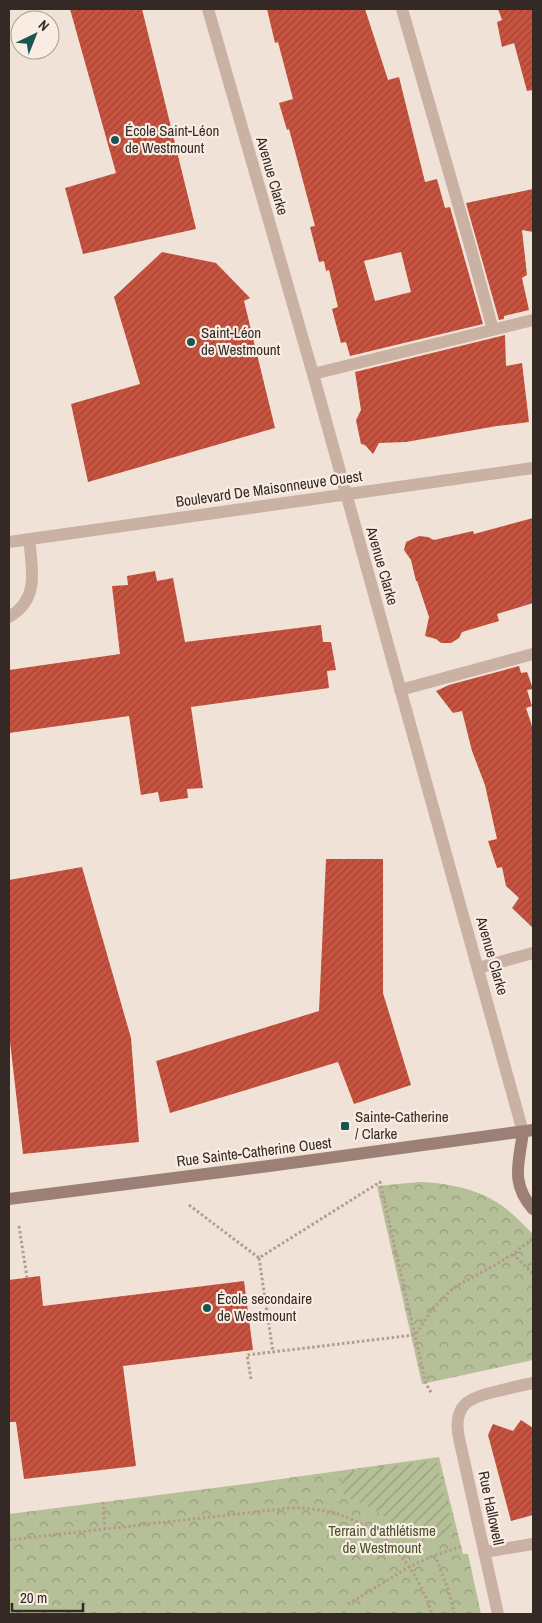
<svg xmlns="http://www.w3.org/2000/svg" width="542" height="1623" font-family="'Archivo Narrow',sans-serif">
<defs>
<pattern id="forest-crowns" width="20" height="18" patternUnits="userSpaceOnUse" patternTransform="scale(1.25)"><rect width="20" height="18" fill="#b6c098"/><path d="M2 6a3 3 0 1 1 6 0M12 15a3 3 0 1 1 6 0" fill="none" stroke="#959c7c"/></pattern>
<pattern id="garden-furrows" width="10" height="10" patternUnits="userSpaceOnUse" patternTransform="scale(1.25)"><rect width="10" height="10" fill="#b6c098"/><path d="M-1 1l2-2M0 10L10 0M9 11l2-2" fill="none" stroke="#959c7c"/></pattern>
<pattern id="building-hatch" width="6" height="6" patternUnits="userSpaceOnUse" patternTransform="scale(1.25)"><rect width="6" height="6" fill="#c75340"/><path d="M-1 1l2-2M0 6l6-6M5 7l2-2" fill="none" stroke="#a24535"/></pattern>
</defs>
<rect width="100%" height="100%" fill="#f1e2d7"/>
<!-- forest -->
<path fill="url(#forest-crowns)" d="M419,1182C447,1183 474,1188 498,1203C511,1211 522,1224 533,1234V1360L422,1384L377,1186Z
M439,1457L463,1554H468L481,1614H9V1514L253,1483Z"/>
<!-- garden -->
<path fill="url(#garden-furrows)" d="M436,1460L454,1533L417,1543C393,1522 375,1506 344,1497L340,1473Z"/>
<!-- building -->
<path fill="url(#building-hatch)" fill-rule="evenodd" d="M70,9H142L196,229L83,254L65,188L116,173Z
M267,9H365L388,80L399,77L425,182L437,179L445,208L450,207L483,324L350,356L346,342L341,343L332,309L338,307L329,270L326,271L324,261L319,262L310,227L315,226L289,129L287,130L279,103L293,99L278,42L275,43ZM401,252L411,292L375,301L364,261Z
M498,9H533V90L527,91L514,43L502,47L497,22L502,20Z
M533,189V232L522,230L527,275L522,278L529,310L504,316V319L499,320L466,203Z
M162,252L216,263L250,298L244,301L275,428L88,482L71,404L140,384L114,297Z
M505,335L506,366L522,363L529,422L497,426L406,442L379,443L373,454L365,445L361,444L356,420L361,410L355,372Z
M533,518V603L497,614L499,621L462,632L459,638L451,643H441L436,639L425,636L429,617L417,581H416L411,560L404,550L406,542L419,536L428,537L434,540L473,531L474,534Z
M155,571L157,581L173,578L185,642L321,625L323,642H331L336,670L327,671L329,688L191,707L203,788L187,789L188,798L160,802L158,792L141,795L129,716L9,733V670L120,654L112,586L128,585L127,576Z
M519,666L521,673L527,672L533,689L527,690L532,706L526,708L533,729V928L512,908L519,898L506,886L502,867L497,868L488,841L497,839L485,785L472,751L462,711L453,713L436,691L449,685Z
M326,859H383V993L411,1085L354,1104L338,1062L170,1113L156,1061L319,1011Z
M82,867L131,1038L139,1142L23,1154L9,1033V880Z
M40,1276L43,1306L244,1281L253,1350L123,1366L136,1466L24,1479L16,1422H9V1280Z
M521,1420L533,1428V1515L511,1521L488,1435L493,1424L513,1431Z"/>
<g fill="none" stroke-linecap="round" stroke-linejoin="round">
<!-- path -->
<path stroke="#b49b8e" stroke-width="3" stroke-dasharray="2.5 2.5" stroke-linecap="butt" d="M189,1205L259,1258L380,1182L426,1384L432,1394
M19,1226L27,1278
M513,1254L533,1274
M259,1258L273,1352
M251,1379L247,1355L414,1335L418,1331L433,1308L449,1292L458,1285L495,1265L513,1254L533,1238
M103,1502L105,1529
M9,1540L290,1508C360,1506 411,1548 432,1614
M435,1555L450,1595L454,1614
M348,1604L409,1567L435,1555L463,1546"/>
<!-- lane -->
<path stroke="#c9b1a4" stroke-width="12" d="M402,9L471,249L493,330
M313,374L533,320
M9,617C40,599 32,569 29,539
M400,690L533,654
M478,968L533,953
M484,1552L533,1544"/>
<!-- street -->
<path stroke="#c9b1a4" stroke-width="12" d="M208,9L313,374L523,1132
M9,542L533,468
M498,1614L459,1438C452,1404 470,1397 498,1391C510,1388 522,1385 533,1383"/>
<!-- secondary -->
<path stroke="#9c8075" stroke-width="12" d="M523,1132C519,1163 510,1183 533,1209
M9,1199L269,1166L533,1130"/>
</g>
<!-- markers -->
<g fill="#1b5553" stroke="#f9ede3" stroke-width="2">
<circle cx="115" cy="140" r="5"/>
<circle cx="191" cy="342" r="5"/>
<rect x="340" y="1121" width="10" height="10" rx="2.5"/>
<circle cx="207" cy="1308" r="5"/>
</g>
<g text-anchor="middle" stroke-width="4.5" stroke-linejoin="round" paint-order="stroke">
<!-- poi labels -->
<g font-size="15" fill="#342925" stroke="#f9ede3" text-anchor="start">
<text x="125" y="136">École Saint-Léon<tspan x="125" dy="17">de Westmount</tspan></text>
<text x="201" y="338">Saint-Léon<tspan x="201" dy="17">de Westmount</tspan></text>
<text x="355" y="1122">Sainte-Catherine<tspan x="355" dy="17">/ Clarke</tspan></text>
<text x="217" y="1304">École secondaire<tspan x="217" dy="17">de Westmount</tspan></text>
</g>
<!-- street labels -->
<g font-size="15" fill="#342925" stroke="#f9ede3">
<text transform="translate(272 176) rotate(74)" y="5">Avenue Clarke</text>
<text transform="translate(269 489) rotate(-8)" y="5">Boulevard De Maisonneuve Ouest</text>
<text transform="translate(382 566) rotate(74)" y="5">Avenue Clarke</text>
<text transform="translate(492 956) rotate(74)" y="5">Avenue Clarke</text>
<text transform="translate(254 1152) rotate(-7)" y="5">Rue Sainte-Catherine Ouest</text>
<text transform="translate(491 1508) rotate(78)" y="5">Rue Hallowell</text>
</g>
<!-- park labels -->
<g font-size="15" fill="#475229" stroke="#f9ede3">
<text x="382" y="1536">Terrain d'athlétisme<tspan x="382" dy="17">de Westmount</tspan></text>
</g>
</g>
<!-- border -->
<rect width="542" height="1623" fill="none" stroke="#342925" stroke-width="20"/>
<!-- north arrow -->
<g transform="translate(35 35) rotate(43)"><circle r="24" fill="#f9ede3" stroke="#aa9f97"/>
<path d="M0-4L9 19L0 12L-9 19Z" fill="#1b5553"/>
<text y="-8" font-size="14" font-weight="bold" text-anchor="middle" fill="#342925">N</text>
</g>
<!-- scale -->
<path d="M12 1603v8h71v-8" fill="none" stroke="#342925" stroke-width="2.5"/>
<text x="20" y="1603" font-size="15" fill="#342925" stroke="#f9ede3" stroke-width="4" paint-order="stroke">20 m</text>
</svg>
